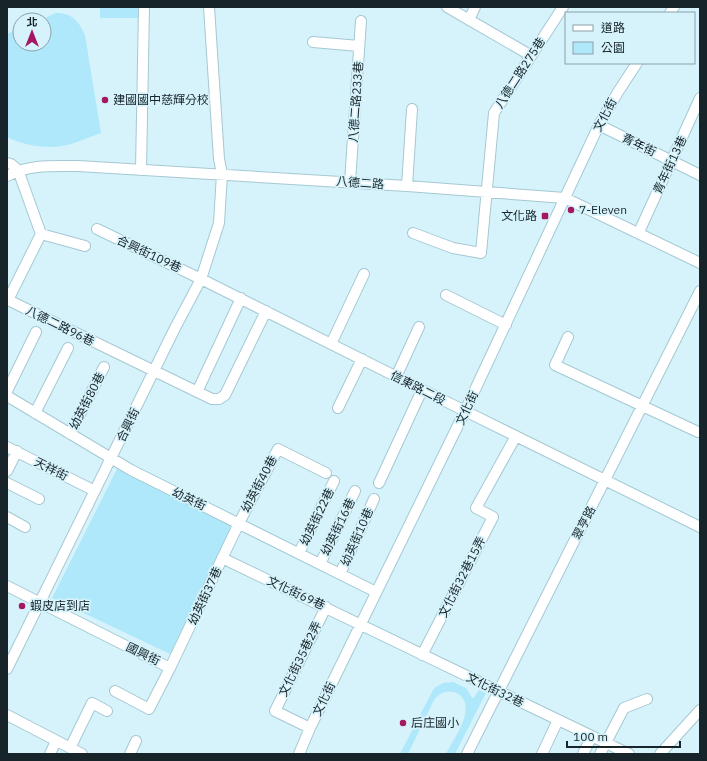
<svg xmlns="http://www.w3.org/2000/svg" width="707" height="761" font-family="'IBM Plex Sans','Noto Sans TC',sans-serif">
<rect width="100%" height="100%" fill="#d6f3fc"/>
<!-- green -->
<path fill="#afe8fb" d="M100,7H139V18H100Z
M56,13C72,13 79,21 85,35L101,133C89,137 75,144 62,146C44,149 23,145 7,137V34L20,28V44H44V20H40Z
M117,469L232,525L170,654L52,598Z
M453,682L466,688L473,699L479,690L486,693L455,754H446C454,738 476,710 460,695C450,689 441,691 434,700L408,754H400L434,688L443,683Z"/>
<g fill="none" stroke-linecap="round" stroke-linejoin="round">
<!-- minor casing -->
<g stroke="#a5c8d3" stroke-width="12">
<path id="minor" d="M447,7L530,55
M670,13L674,7
M469,20L475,7
M313,42L359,46
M599,125L700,175
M7,163L11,164L18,170
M18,170L41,234L8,300L212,399H219L225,395L266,311
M141,170L144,7
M7,176C29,164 53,166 78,166L407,186L565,198L700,263
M350,182L361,21
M407,186L412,109
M97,229L201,279L465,411L700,527
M639,232L700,98
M413,233L453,248L481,253L494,113L563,7
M41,234L85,246
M446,295L506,325
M568,337L555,365L698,432
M331,344L364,274
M396,377L419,327
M7,391L36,332
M197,392L241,298
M7,396L131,470L376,592
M338,408L362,359
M35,413L68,348
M70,434L104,367
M7,447L95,491
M7,471L17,451
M7,483L39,499
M379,483L422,390
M7,517L25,527
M299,553L334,481
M222,558L629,754
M320,564L355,491
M340,574L374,499
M7,586L170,668L149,709L115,691
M422,655L493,517L476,508L516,436
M170,668L239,523L278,449L326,473
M7,669L175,328L201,279L219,223L222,174L219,159L209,7
M7,715L82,754
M310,728L275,711L326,607
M70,748L92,703L107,711
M50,754L56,741
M130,754L136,741
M299,754L310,728L465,411L599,125L618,92L637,63
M467,754L700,291
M542,754L558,720
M583,754L592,736
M600,754L624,708L647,699
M660,754L700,710"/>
</g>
<!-- minor -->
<use href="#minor" stroke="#fff" stroke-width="10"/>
</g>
<!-- markers -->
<g fill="#a31860" stroke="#d6f3fc" stroke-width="1.5">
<circle cx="105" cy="100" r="4"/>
<circle cx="571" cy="210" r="4"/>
<rect x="541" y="212" width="8" height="8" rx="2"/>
<circle cx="22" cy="606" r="4"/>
<circle cx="403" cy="723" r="4"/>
</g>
<g text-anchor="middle" stroke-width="3.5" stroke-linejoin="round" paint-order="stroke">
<!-- street labels -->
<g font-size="12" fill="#172429" stroke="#d6f3fc">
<text transform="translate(520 73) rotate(-57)" y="4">八德二路275巷</text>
<text transform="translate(356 102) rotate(-86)" y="4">八德二路233巷</text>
<text transform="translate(605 115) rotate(-62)" y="4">文化街</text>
<text transform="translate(639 145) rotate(26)" y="4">青年街</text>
<text transform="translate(670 165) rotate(-65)" y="4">青年街13巷</text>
<text transform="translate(360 183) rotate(4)" y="4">八德二路</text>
<text transform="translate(149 254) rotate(25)" y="4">合興街109巷</text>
<text transform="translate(60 326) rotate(26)" y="4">八德二路96巷</text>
<text transform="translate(418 388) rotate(27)" y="4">信東路二段</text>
<text transform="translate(87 401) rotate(-63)" y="4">幼英街80巷</text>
<text transform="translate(467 408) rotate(-65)" y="4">文化街</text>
<text transform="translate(128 425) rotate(-64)" y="4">合興街</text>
<text transform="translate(51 469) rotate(27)" y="4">天祥街</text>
<text transform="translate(259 484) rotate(-62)" y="4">幼英街40巷</text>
<text transform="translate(189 499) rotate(26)" y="4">幼英街</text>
<text transform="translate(317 517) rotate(-64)" y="4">幼英街22巷</text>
<text transform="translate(584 523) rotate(-63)" y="4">翠亨路</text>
<text transform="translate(338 527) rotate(-64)" y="4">幼英街16巷</text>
<text transform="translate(357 537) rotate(-66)" y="4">幼英街10巷</text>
<text transform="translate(462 577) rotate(-63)" y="4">文化街32巷15弄</text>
<text transform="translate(296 593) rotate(25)" y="4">文化街69巷</text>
<text transform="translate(205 596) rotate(-65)" y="4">幼英街37巷</text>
<text transform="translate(143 654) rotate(26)" y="4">國興街</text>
<text transform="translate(300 659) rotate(-64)" y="4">文化街35巷2弄</text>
<text transform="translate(495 690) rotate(26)" y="4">文化街32巷</text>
<text transform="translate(324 699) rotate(-64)" y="4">文化街</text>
</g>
<!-- poi labels -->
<g font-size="12" fill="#172429" stroke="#d6f3fc" text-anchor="start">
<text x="113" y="104">建國國中慈輝分校</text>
<text x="579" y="214">7-Eleven</text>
<text x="537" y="220" text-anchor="end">文化路</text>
<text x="30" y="610">蝦皮店到店</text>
<text x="411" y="727">后庄國小</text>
</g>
</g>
<!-- border -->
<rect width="707" height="761" fill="none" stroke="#172429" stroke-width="16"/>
<!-- legend -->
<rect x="565" y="12" width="130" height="52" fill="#d6f3fc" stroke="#8aa0a8"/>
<rect x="573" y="25" width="20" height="6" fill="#ffffff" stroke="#8aa0a8"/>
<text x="601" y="32" font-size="12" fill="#172429">道路</text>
<rect x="573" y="42" width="20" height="12" fill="#afe8fb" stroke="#8aa0a8"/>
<text x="601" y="52" font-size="12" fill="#172429">公園</text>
<!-- north arrow -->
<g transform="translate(32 32)"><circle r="19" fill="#d6f3fc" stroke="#8aa0a8"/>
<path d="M0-3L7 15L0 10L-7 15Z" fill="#a31860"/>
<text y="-6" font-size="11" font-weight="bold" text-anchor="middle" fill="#172429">北</text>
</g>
<!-- scale -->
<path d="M567 741v6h113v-6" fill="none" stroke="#172429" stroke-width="2"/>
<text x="573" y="741" font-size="12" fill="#172429" stroke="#d6f3fc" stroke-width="3" paint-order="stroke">100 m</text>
</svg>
